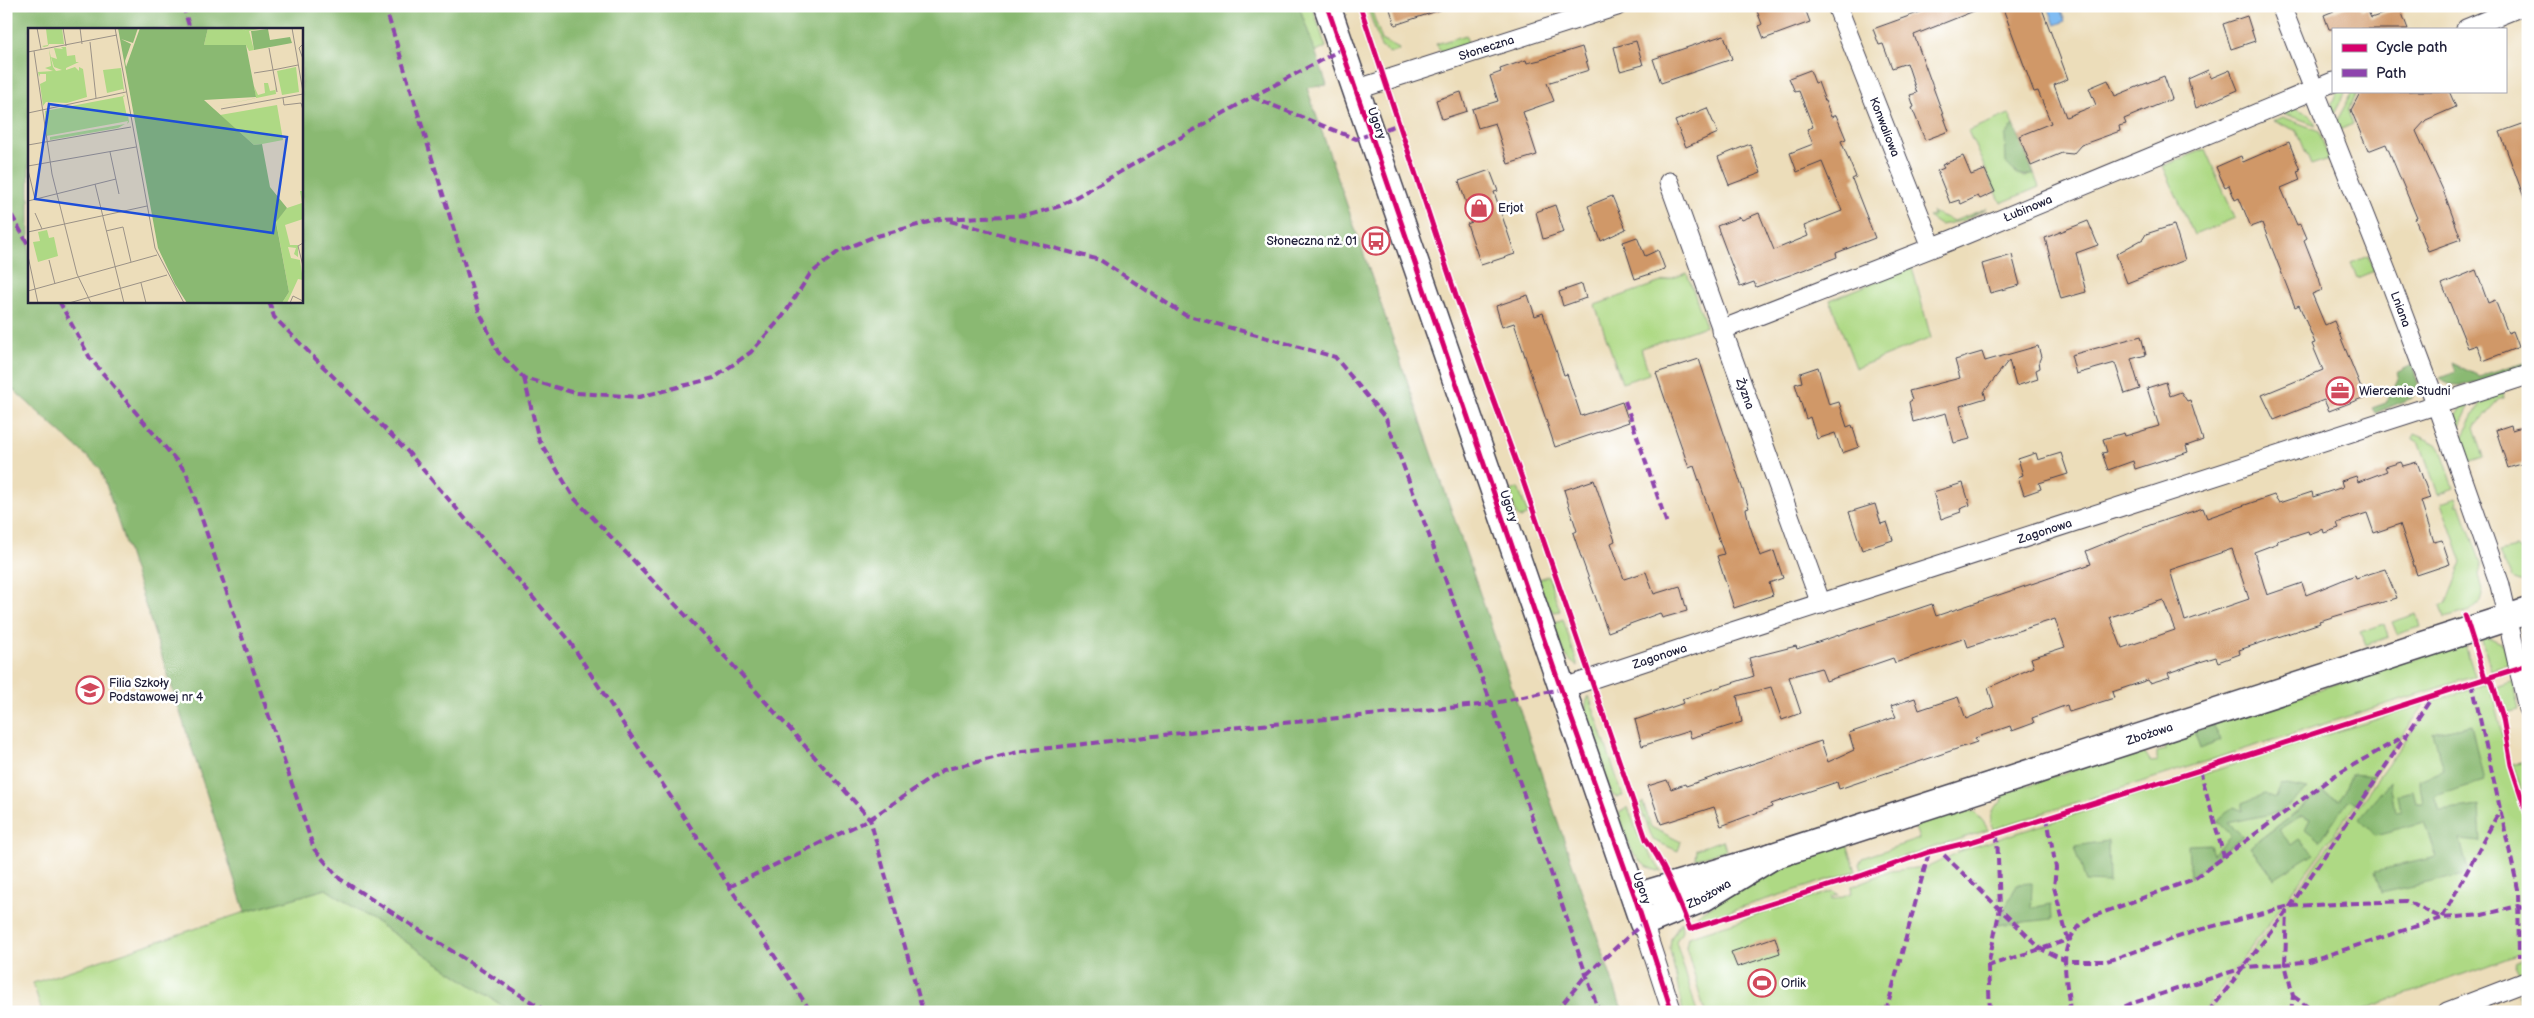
<svg xmlns="http://www.w3.org/2000/svg" width="2534" height="1018" font-family="'Balsamiq Sans',sans-serif">
<rect width="100%" height="100%" fill="#fff"/>
<filter id="ink" filterUnits="userSpaceOnUse"><feTurbulence type="fractalNoise" baseFrequency=".02" numOctaves="2"/><feDisplacementMap in="SourceGraphic" scale="10" xChannelSelector="R" yChannelSelector="G"/><feConvolveMatrix kernelMatrix="1 2 1 2 8 2 1 2 1" color-interpolation-filters="sRGB"/></filter>
<filter id="wash" filterUnits="userSpaceOnUse"><feTurbulence type="fractalNoise" baseFrequency=".0096" numOctaves="4" result="noise"/><feDisplacementMap in="SourceGraphic" scale="20" xChannelSelector="R" yChannelSelector="G"/><feGaussianBlur stdDeviation="1.12" result="paint"/><feColorMatrix in="noise" values="0 0 0 0 0 0 0 0 0 0 0 0 0 0 0 0 0 1.4 0 .05"/><feComposite in="paint" operator="in"/></filter>
<g filter="url(#wash)">
<rect width="100%" height="100%" fill="#ecddba"/>
<!-- green -->
<path fill="#aed984" stroke="#687e60" d="M1299,6H1312L1326,47L1315,53Z
M1367,6H1370L1382,40L1399,49L1398,51L1390,53L1381,47Z
M1466,35L1468,45L1442,53L1436,44Z
M2337,91H2346L2333,116L2332,103Z
M2353,91H2358L2348,110L2353,124L2339,130L2336,122Z
M2294,108L2310,114L2316,125L2283,113V109Z
M2009,114L2014,125L2005,136L2015,173L2025,177L2034,174L2039,187L2001,203L1968,131Z
M2283,117L2319,131L2329,159L2311,165L2297,131L2274,121Z
M2205,149L2235,218L2194,235L2163,166Z
M1987,208L1962,221L1940,225L1928,217L1933,216L1932,212L1954,221Z
M2368,256L2374,271L2357,278L2351,263Z
M1912,267L1931,338L1856,368L1830,300Z
M1687,273L1706,326L1641,348L1649,374L1622,383L1595,305Z
M2502,392L2503,398L2498,400L2474,427L2484,458L2468,463L2467,460L2460,462L2456,452L2462,449L2460,441L2483,398Z
M2472,401L2457,432C2451,417 2459,408 2472,401Z
M2414,434L2437,444L2441,450L2454,488L2438,494L2420,443L2413,439Z
M1518,488L1528,515L1521,518L1517,516L1509,492Z
M2456,497L2458,502L2456,505H2460L2481,563L2478,575L2483,594L2481,601L2470,611L2445,618L2441,605L2446,603L2462,562L2441,502Z
M2515,548L2528,554V585L2512,579C2508,568 2502,562 2499,552Z
M1548,575L1560,611L1555,612L1548,608L1538,580Z
M2417,614L2421,627L2397,634L2392,622Z
M1563,619L1578,666C1562,659 1559,639 1553,623Z
M2384,624L2388,637L2365,645L2360,632Z
M2528,624V658L2527,659L2523,635Z
M2481,637L2492,638L2503,644L2510,664L2491,670Z
M2464,642L2475,676L1993,829C1989,816 1989,809 2002,802L2004,793L2142,748L2151,762L2157,761V752L2165,750L2164,741L2194,731L2201,749L2213,724Z
M2513,681L2520,710L2505,713L2497,687Z
M2489,683L2510,766L2528,825V951L2357,1012H2208L2434,701Z
M1589,696L1623,796L1617,797L1612,795C1605,775 1576,713 1589,696Z
M2425,704L2374,776L2352,775L2340,801L2322,792L2250,847L2274,878L2291,845L2278,830L2302,815L2310,819L2320,840L2349,799L2356,804L2204,1012H1705L1686,947L1688,937L1833,891L1839,895L1832,897V900L1851,893L1852,886L1891,871L1923,867L1922,870L1963,850Z
M2526,761L2528,762V810L2513,764Z
M1643,802L1651,827L1681,842L1678,851L1653,840L1639,804Z
M1628,807L1640,840L1662,872C1630,865 1628,840 1619,813Z
M1962,807C1975,812 1982,817 1988,830L1861,870L1859,864L1862,858L1919,839L1912,819Z
M1723,840L1726,850L1695,859L1696,849Z
M1846,841L1856,871L1704,919L1697,915L1767,870Z
M326,889L512,1012H42L33,983L245,912Z
M1681,921L1682,932L1676,941L1697,1012H1683L1670,949L1671,939Z
M2528,957V971L2519,972L2514,962Z
M2528,989V1005L2520,1008L2518,995Z"/>
<!-- forest -->
<path fill="#8ab972" stroke="#566e56" fill-rule="evenodd" d="M6,6H1299L1327,85L1307,88L1623,1012H512L326,889L245,912L101,469L6,383ZM29,29H301V301H29Z
M2014,125L2034,174C2021,178 2015,173 2006,163L2005,136Z
M2528,361V367C2507,373 2454,397 2440,378L2455,372L2452,363L2479,376Z
M2412,365L2418,384L2412,398L2375,413L2372,408L2386,403L2398,379L2396,373Z
M2213,724L2221,741L2200,749L2194,731Z
M2471,725L2484,781L2435,796L2440,811L2479,806L2481,842L2460,840L2469,874L2381,893L2375,871L2436,857L2424,822L2375,835L2359,819L2390,781L2395,812L2401,811L2398,795L2413,791L2416,803H2423L2419,780L2444,770L2433,733Z
M2352,774L2374,776L2356,804L2349,800L2320,841L2305,829L2310,819L2302,815L2279,830L2291,845L2299,839L2314,853L2274,878L2250,847L2322,792L2340,800Z
M2281,784L2308,789L2280,812L2228,823L2243,836L2190,878L2188,845L2210,844L2213,854L2231,835L2217,821L2233,807L2242,811V803L2265,794L2276,798Z
M2108,841L2109,883L2086,882L2075,846Z
M2032,883L2031,908L2051,904L2052,919L1997,925L2017,884Z"/>
<!-- water -->
<path fill="#80bcf2" stroke="#516f96" d="M2048,6H2059L2065,21L2055,25Z"/>
<g id="blocks">
<!-- building -->
<path fill="#d09868" fill-rule="evenodd" d="M1389,6H1442L1443,9L1395,25Z
M1770,6H1804L1810,22L1764,39L1759,26L1762,24L1757,11Z
M1921,6L1984,7L1914,35L1949,131L1925,140L1912,108L1914,107L1910,95L1917,93L1907,63L1892,68L1883,44L1879,45L1873,29L1923,11Z
M2002,6H2041L2068,79L2054,85L2066,117L2096,105L2089,88L2108,80L2115,96L2164,76L2172,99L2124,119L2126,124L2119,126L2120,131L2081,145L2073,154L2062,153L2031,166L2019,136L2051,123L2038,91L2034,92Z
M2346,6H2359L2361,11L2367,9L2371,18L2400,8L2408,29H2329L2324,15Z
M2247,16L2255,41L2231,49L2223,24Z
M1724,35L1732,59L1661,83L1653,59Z
M1636,41L1643,65L1620,71L1614,47Z
M1582,47L1589,70L1547,83L1554,101L1523,112L1537,155L1508,164L1495,123L1478,128L1472,109L1498,101L1490,76L1501,72L1500,69L1526,60L1527,63L1540,60Z
M1810,70L1815,83L1818,82L1831,117L1836,115L1846,139L1841,141L1856,177L1852,179L1875,238L1836,253L1837,257L1790,275L1756,287L1754,282L1740,287L1717,226L1740,217L1742,220L1759,213L1774,250L1808,236L1804,226L1842,211L1822,162L1797,172L1790,153L1813,144L1807,129L1813,127L1799,91L1795,92L1789,78Z
M2208,70L2211,78L2230,70L2238,90L2196,108L2188,79Z
M2361,91H2449L2456,107L2426,120L2416,131L2443,190L2461,239L2428,251L2415,219L2417,218L2386,144L2368,151L2351,110Z
M1461,92L1467,111L1442,119L1436,100Z
M1707,108L1718,133L1686,147L1675,121Z
M2528,122V203H2526L2500,132Z
M2289,142L2300,170L2297,171L2300,180L2281,188L2297,225L2301,224L2307,238L2304,240L2319,278L2322,290L2312,294L2325,325L2334,321L2365,397L2329,411L2324,400L2274,420L2262,395L2323,370L2312,344L2315,343L2299,305L2295,307L2262,223L2251,227L2239,198L2235,200L2229,185L2225,187L2216,167L2241,156L2243,162Z
M1750,144L1761,173L1729,185L1718,157Z
M1963,156L1971,175L1985,170L1995,192L1980,199L1978,196L1961,204L1959,200L1950,203L1937,171L1944,168L1942,165Z
M1490,170L1498,191L1494,192L1515,254L1481,265L1467,224L1472,222L1459,181Z
M1612,196L1626,229L1601,241L1588,206Z
M1555,205L1564,232L1543,239L1536,212Z
M2088,221L2098,245L2076,253L2086,292L2061,299L2045,238Z
M2174,225L2185,260L2127,283L2116,254L2143,239L2146,234Z
M1637,237L1645,256L1658,250L1665,269L1635,279L1623,242Z
M2012,255L2020,285L1990,293L1982,264Z
M2476,270L2488,303L2495,300L2508,333L2513,331L2519,347L2483,361L2477,345L2468,348L2442,284Z
M1582,284L1586,298L1563,306L1559,292Z
M1528,295L1535,316L1543,313L1564,375L1567,374L1581,416L1622,402L1629,422L1555,447L1514,323L1502,327L1496,306Z
M2141,336L2146,355L2131,359L2140,389L2125,394L2115,363L2076,374L2071,355Z
M2038,346L2041,357L2039,361L2040,368L2036,370L2038,379L2016,386L2009,360L1984,392L1986,398L1960,406L1970,439L1954,443L1946,413L1913,422L1909,402L1912,400L1909,391L1960,378L1955,360L1982,352L1985,361Z
M1699,359L1749,508L1746,509L1749,523L1760,556L1774,551L1783,578L1769,583L1773,595L1734,608L1717,556L1724,554L1694,466L1689,468L1656,373Z
M1818,367L1829,405L1839,402L1847,427L1852,425L1859,447L1842,453L1835,433L1817,439L1810,417L1806,419L1795,384L1802,382L1800,373Z
M2166,382L2170,396L2181,392L2187,401L2190,400L2203,440L2186,446L2188,452L2135,469L2133,461L2108,470L2102,453L2107,452L2103,439L2124,433L2125,436L2159,426L2147,388Z
M2511,425L2512,430L2528,425V462L2508,468L2496,430Z
M2036,453L2038,460L2061,453L2068,474L2039,483L2041,489L2024,495L2018,477L2023,475L2018,459Z
M2401,462L2403,466L2417,462L2430,498L2421,501L2434,542L2442,540L2450,564L2417,575L2400,524L2374,533L2367,513L2337,523L2339,528L2324,533L2323,529L2309,534L2308,531L2277,541L2278,543L2254,552L2267,595L2302,583L2306,595L2355,575L2356,578L2385,569L2397,598L2319,621L2320,623L2239,650L2240,654L2218,662L2216,657L2203,661L2168,673L2170,677L2150,683L2148,680L2112,692L2114,698L2069,712L2067,705L2032,718L2034,723L2012,731L2010,726L1975,738L1977,742L1839,789L1837,782L1771,804L1772,807L1721,826L1714,807L1661,824L1648,786L1667,780L1671,789L1685,784L1686,786L1821,741L1828,762L1854,750L1849,733L1896,717L1891,706L1915,698L1919,710L1958,697L1966,719L1994,707L1988,688L2034,667L2031,658L2065,647L2055,619L1968,647L1965,638L1895,663L1893,658L1826,681L1821,668L1789,677L1801,713L1782,720L1771,687L1737,696L1742,722L1691,738L1689,731L1642,746L1635,720L1684,703L1682,699L1754,676L1749,658L1796,646L1797,649L1932,604L1936,616L2091,564L2086,551L2150,525L2203,508L2207,518L2274,495L2279,503L2312,492L2313,497L2343,487L2341,481L2356,476L2358,482L2387,471L2385,467ZM2232,549L2249,599L2185,621L2170,570ZM2163,600L2175,630L2122,648L2110,617Z
M1594,480L1615,541L1611,543L1624,579L1646,572L1654,594L1680,586L1687,611L1662,618L1660,613L1608,632L1580,554L1573,533L1577,531L1564,490Z
M1963,483L1970,505L1960,509L1961,512L1941,519L1933,492Z
M1875,504L1881,524L1887,522L1893,540L1862,550L1849,512Z
M1775,937L1780,953L1737,967L1731,952Z"/>
</g>
</g>
<g filter="url(#ink)">
<use href="#blocks" fill-opacity="0" stroke="#403e4e" stroke-width="1"/>
<g fill="none" stroke-linecap="round" stroke-linejoin="round">
<!-- street casing -->
<g stroke="#403e4e" stroke-width="21">
<g id="street">
<path id="s1" d="M1837,6L1932,247"/>
<path id="s2" d="M2281,6L2392,286L2436,403L2500,585L2528,709"/>
<path d="M2466,29L2522,6"/>
<path id="s3" d="M1355,90L1617,6"/>
<path id="s4" d="M1669,182L1821,604"/>
<path id="s5" d="M1721,330L1954,239L2333,82"/>
<path id="s6" d="M1561,689L1726,634L2528,375"/>
<path d="M1643,923L1672,1012"/>
<path d="M2447,1012L2528,981"/>
</g>
</g>
<!-- secondary casing -->
<g stroke="#403e4e" stroke-width="29">
<g id="secondary">
<path id="s7" d="M1327,6L1643,923L1702,899L1773,856"/>
<path id="s8" d="M1635,897L1773,856L2528,611"/>
</g>
</g>
<!-- street -->
<use href="#street" stroke="#fff" stroke-width="19"/>
<!-- secondary -->
<use href="#secondary" stroke="#fff" stroke-width="26"/>
<!-- quiet -->
<path stroke="#8e44ad" stroke-width="4" stroke-dasharray="8 4" stroke-linecap="butt" d="M183,6L190,29
M385,6L479,311L498,352L524,378L575,393L639,397L714,378L751,352L783,316L810,274L838,252L873,237L940,219L1029,215L1060,206L1252,97L1356,139L1400,124
M1252,97L1342,49
M6,205L29,246
M950,221L1100,260L1185,315L1335,357L1386,419L1511,757L1599,1012
M59,301L90,358L186,472L314,849L340,879L547,1012
M269,301L274,317L407,451L566,636L811,1012
M524,378L539,440L574,498L730,662L870,819L923,1012
M1625,401L1667,524
M2472,683L2518,889L2519,957
M2200,770L2224,857
M1997,834L2000,908L1988,966L2068,940L2054,887L2056,868L2047,818
M1944,855L2041,949L2066,961H2107L2199,930L2290,906L2406,901L2442,918L2500,810
M729,887L870,819L943,770L1023,751L1207,730L1490,704L1561,689
M1988,966L1990,1012
M2293,996L2315,1012
M1556,1012L1586,975L1643,923
M1886,1012L1929,852
M2070,1012C2067,973 2053,942 2091,917L2194,879L2334,776L2408,734
M2114,1012L2130,1004L2246,967L2285,964L2287,911
M2209,1012L2287,911L2433,696
M2291,1012L2293,996L2285,964L2309,961L2442,918L2482,915L2518,906L2528,911"/>
<!-- cycleway casing -->
<g stroke="#fff" stroke-width="8">
<path id="cycleway" d="M1327,6L1561,689L1635,897L1672,1012
M1360,6L1457,299L1523,481L1646,839C1666,867 1677,897 1690,929L1860,876L1929,852L1974,841L2200,770L2528,665
M2465,615L2485,678L2492,682L2503,718L2511,765L2528,817"/>
</g>
<!-- cycleway -->
<use href="#cycleway" stroke="#d6006c" stroke-width="5"/>
</g>
</g>
<!-- icons -->
<defs>
<g id="shop-ring" transform="scale(1.4375)"><circle r="9.5" fill="#fff" stroke="#d1495b" stroke-width="1.5"/><path d="M-5-2.5h2.3a2.7 3.5 0 0 1 5.4 0H5L5.5 6h-11ZM-1.5-2.5h3a1.5 2.3 0 0 0-3 0Z" fill="#d1495b"/></g>
<g id="bus-ring" transform="scale(1.4375)"><circle r="9.5" fill="#fff" stroke="#d1495b" stroke-width="1.5"/><path d="M-5-6H5V4H4V6H2V4H-2V6H-4V4H-5ZM-3.5-4V0h7V-4ZM-3.5 1.2v1.5H-2V1.2ZM2 1.2v1.5H3.5V1.2Z" fill="#d1495b"/></g>
<g id="office-ring" transform="scale(1.4375)"><circle r="9.5" fill="#fff" stroke="#d1495b" stroke-width="1.5"/><path d="M-6-3h4V-5.5h4V-3h4V5H-6ZM-1-4.5V-3h2v-1.5ZM-6 0V1H6V0Z" fill="#d1495b"/></g>
<g id="school-ring" transform="scale(1.4375)"><circle r="9.5" fill="#fff" stroke="#d1495b" stroke-width="1.5"/><path d="M0-5L7-2L0 1L-7-2ZM-4 1L0 2.5L4 1V4Q0 6-4 4Z" fill="#d1495b"/></g>
<g id="stadium-ring" transform="scale(1.4375)"><circle r="9.5" fill="#fff" stroke="#d1495b" stroke-width="1.5"/><path d="M0-5a6.5 5 0 1 0 0 10a6.5 5 0 1 0 0-10ZM-3.5-1.8h7v3.6h-7Z" fill="#d1495b"/></g>
</defs>
<g fill-rule="evenodd">
<use href="#shop-ring" x="1479" y="208"/>
<use href="#bus-ring" x="1376" y="241"/>
<use href="#office-ring" x="2340" y="391"/>
<use href="#school-ring" x="90" y="690"/>
<use href="#stadium-ring" x="1762" y="983"/>
</g>
<g text-anchor="middle" stroke-width="5" stroke-linejoin="round" paint-order="stroke">
<!-- street labels -->
<g font-size="12" fill="#22223b" stroke="#fff">
<text dy="4" stroke="none"><textPath href="#s3" startOffset="138">Słoneczna</textPath></text>
<text transform="translate(1377 123) rotate(70)" y="4">Ugory</text>
<text dy="4" stroke="none"><textPath href="#s1" startOffset="130">Konwaliowa</textPath></text>
<text dy="4" stroke="none"><textPath href="#s5" startOffset="330">Łubinowa</textPath></text>
<text dy="4" stroke="none"><textPath href="#s2" startOffset="326">Lniana</textPath></text>
<text dy="4" stroke="none"><textPath href="#s4" startOffset="225">Żyzna</textPath></text>
<text transform="translate(1509 506) rotate(71)" y="4">Ugory</text>
<text dy="4" stroke="none"><textPath href="#s6" startOffset="509">Zagonowa</textPath></text>
<text dy="4" stroke="none"><textPath href="#s6" startOffset="104">Zagonowa</textPath></text>
<text dy="4" stroke="none"><textPath href="#s8" startOffset="540">Zbożowa</textPath></text>
<text transform="translate(1642 888) rotate(71)" y="4">Ugory</text>
<text dy="4" stroke="none"><textPath href="#s7" startOffset="1042">Zbożowa</textPath></text>
</g>
<!-- poi labels -->
<g font-size="12" fill="#22223b" stroke="#fff" text-anchor="start">
<text x="1498" y="212">Erjot</text>
<text x="1357" y="245" text-anchor="end">Słoneczna nż. 01</text>
<text x="2359" y="395">Wiercenie Studni</text>
<text x="109" y="687">Filia Szkoły<tspan x="109" dy="14">Podstawowej nr 4</tspan></text>
<text x="1781" y="987">Orlik</text>
</g>
</g>
<!-- overview -->
<g transform="translate(28 28)">
<rect width="275" height="275" fill="#ecddba"/>
<path d="M10,0H34L36,16H21L20,18L16,19L14,18L20,17L18,1ZM180,0H212L219,3L213,0H236L221,3L226,22L221,23L218,17H176ZM33,19H38L39,28L47,27L48,34H51L38,40V42L47,39L51,43V39L55,41L59,69L39,75L18,74L15,78L12,56L18,53V46H12L11,49L10,44L25,43L17,40L23,38L21,21L25,39L28,43L34,42L26,39L23,29L29,31L26,20L35,21ZM268,39L271,64L254,67L249,43ZM93,40L96,62V64L95,61L79,65L75,42ZM236,55H240L242,63L247,62V57L248,66L185,79L228,70L226,58L230,67L237,65ZM94,66L97,68L95,69L99,89L100,87L101,94L99,96L100,93L18,108L17,83L96,68ZM249,77L255,112L234,116L226,117L192,87ZM97,96L90,100L22,112V109ZM272,163H275V191L257,197L262,217H270V229L266,226L268,220L260,219L263,230L272,232L275,252L270,251L259,275H254L261,264L248,193L259,180L274,175ZM19,202L21,210L26,209L30,228L10,234L5,214L12,213L10,204Z" fill="#aed984"/>
<path d="M90,0H110L105,15L93,11L103,16L97,33L98,39L112,0H180L176,17H218L228,69L176,72L226,117L234,116L242,159L259,180L248,194L261,264L254,275H159L147,256L130,220ZM240,1L242,12L262,9L264,15L226,22L223,3Z" fill="#8ab972"/>
<path fill="none" stroke="#9b9287" stroke-width="1" d="M9,0L13,21M35,0L38,18M52,0L54,16M87,0L127,220L156,275M264,0L275,64M62,14L68,70M275,16L271,20L275,31M241,20L245,42L270,37M6,23L24,146L49,246L63,275M0,24L89,7M226,45L245,42L249,64M255,70L256,77L273,75L275,82M193,81L275,66M0,85L98,64M0,117L103,99M82,124L91,166M0,138L108,119M0,142L7,171M67,156L96,275M0,173L88,151M7,185L14,201M78,203L95,199L103,234M0,204L119,178M275,215L270,218L275,238M0,228L10,275M21,232L27,256M113,255L118,275M0,263L129,227M41,275L139,247M262,275L265,268L275,273"/>
<path fill="#1d4ed8" fill-opacity="0.15" stroke="#1d4ed8" stroke-width="2.5" d="M21,76L259,109L245,205L7,171Z"/>
<rect width="275" height="275" fill="none" stroke="#22223b" stroke-width="2.5"/>
</g>
<!-- margin -->
<rect width="2534" height="1018" fill="none" stroke="#fff" stroke-width="25"/>
<!-- legend -->
<rect x="2332" y="28" width="175" height="65" fill="#ffffff" stroke="#a7a7b1"/>
<rect x="2342" y="44" width="25" height="8" fill="#d6006c" stroke="#a7a7b1"/>
<text x="2376" y="52" font-size="15" fill="#22223b">Cycle path</text>
<rect x="2342" y="69" width="25" height="8" fill="#8e44ad" stroke="#a7a7b1"/>
<text x="2376" y="78" font-size="15" fill="#22223b">Path</text>
</svg>
